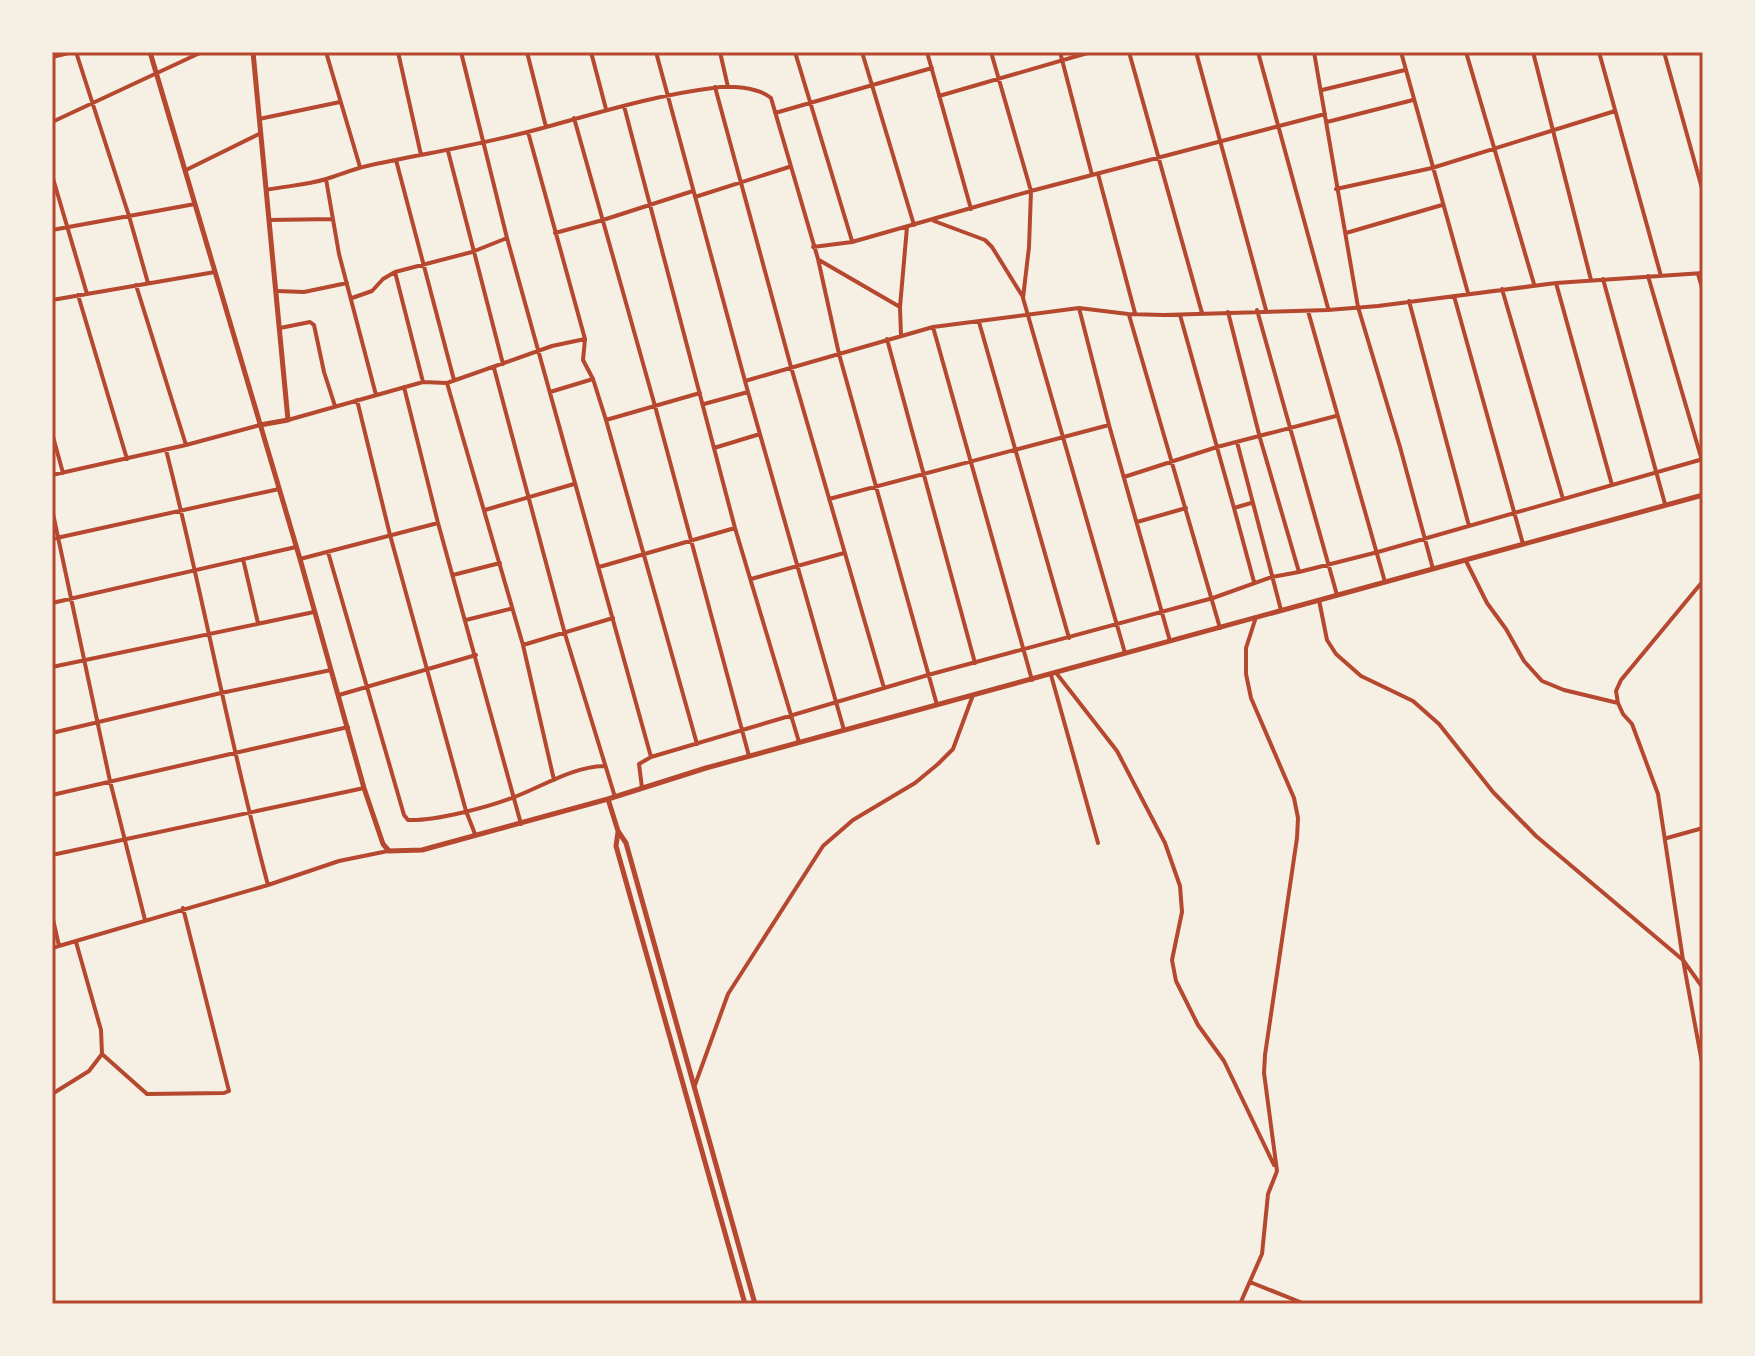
<svg xmlns="http://www.w3.org/2000/svg" width="1755" height="1356" font-family="'Archivo Narrow',sans-serif">
<rect width="100%" height="100%" fill="#f6efe4"/>
<g fill="none" stroke-linecap="round" stroke-linejoin="round">
<!-- minor -->
<path stroke="#b5482f" stroke-width="4" d="M76,52L129,216L148,283
M326,52L360,167
M398,52L421,155
M461,52L507,238L651,757
M527,52L546,127
M591,52L606,109
M656,52L748,392L844,730
M720,52L728,87
M795,52L852,241
M862,52L914,225
M927,52L971,209
M991,52L1031,191L1029,247L1023,298L1125,653
M1060,52L1092,175
M1129,52L1202,313
M1196,52L1266,310
M1258,52L1328,308
M1314,52L1358,307L1400,447L1433,569
M1401,52L1468,293
M1466,52L1534,284
M1533,52L1591,280
M1599,52L1661,276
M1664,52L1703,192
M52,57L73,52
M715,87L791,367L884,688
M1322,90L1405,70
M939,96L1091,52
M624,106L735,528L799,742
M775,113L932,68
M574,118L655,406L749,756
M259,119L340,102
M52,122L202,52
M1327,122L1413,100
M528,132L585,339L583,360L593,379L606,420L697,744
M448,151L503,364
M396,160L454,380
M186,170L261,133
M1098,174L1135,313
M52,175L87,294
M326,179L339,254L376,395
M1336,189L1432,168L1615,111
M266,190C286,186 307,185 326,179C340,175 353,169 367,166C427,153 487,144 546,127C601,112 656,95 713,88C729,85 758,87 771,98L818,259L839,354L937,705
M695,197L789,167
M269,220L333,219
M934,221L985,240L992,247L1023,297
M52,230L195,204
M555,233L603,220L693,191
M1346,233L1442,205
M813,247L852,242L1031,191L1325,114
M819,260L900,307
M395,272L423,382
M1698,274L1703,291
M1648,276L1703,464
M1603,279L1665,504
M1556,283L1612,485
M136,285L186,445
M1502,289L1563,499
M276,291L304,292L347,283
M78,295L127,459
M1454,296L1523,544
M352,298L372,291L383,279L395,272L472,252L507,238
M52,300L215,272
M1409,301L1469,526
M1079,308L1109,425L1170,641
M1257,310L1337,595
M1308,311L1385,582
M1228,312L1260,438L1299,572L1378,552L1703,459
M1129,315L1220,628
M1180,315L1234,508
M979,322L1069,638
M933,327L1032,680
M280,328L310,322L314,325L324,372L335,406
M901,336L900,307L907,227
M887,339L975,663
M494,368L565,634L615,797
M745,381L933,327L1079,308L1128,314L1163,315L1328,310L1378,306L1556,283L1703,273
M447,383L523,645L554,780
M404,387L438,523L521,824
M550,392L593,379
M357,400L390,535L466,811L475,834
M704,404L748,392
M288,420L423,382L447,383L552,346L585,339
M606,420L700,393
M52,433L63,473
M1237,442L1281,610
M714,448L760,434
M166,450C203,594 229,741 268,885
M52,475L186,445L260,425
M1124,477L1217,447L1336,416
M829,499L1109,425
M1251,503L1234,508L1254,582
M52,509L110,781L145,920
M485,510L574,484
M1137,522L1186,508
M52,539L279,489
M328,552L404,815L408,820C436,821 490,807 517,796C545,785 573,767 604,766
M243,559L258,623
M300,559L438,523
M1466,561L1487,603L1506,629L1524,661L1542,681L1564,690L1618,703
M599,567L735,528
M453,575L500,563
M751,579L844,553
M1703,581L1621,680L1616,691L1618,703L1623,714L1632,724L1658,794L1683,960L1703,1068
M1319,600L1327,640L1336,654L1361,676L1413,701L1439,724L1493,792L1536,836L1683,960L1703,988
M52,603L296,547
M466,620L510,609
M523,645L613,618
M52,667L314,612
M1057,674L1117,751L1165,843L1180,886L1182,912L1172,960L1176,981L1198,1025L1224,1061L1274,1165
M1051,675L1098,843
M339,695L476,655
M52,733L221,693L331,670
M642,788L639,764L651,757L928,675L1213,598L1272,577L1299,572
M52,795L348,727
M1667,838L1703,828
M52,855L364,788
M52,915L59,946
M52,948L268,885L339,861L388,851
M102,1054L147,1094L224,1093L229,1091L183,908
M695,1085L728,994L823,846L853,820L915,783L938,764L953,749L973,695
M52,1094L89,1071L102,1054L101,1030L76,942
M1250,1282L1305,1304
M1240,1304L1262,1254L1268,1194L1277,1171L1264,1073L1265,1055L1297,838L1298,818L1294,798L1251,698L1246,674V648L1256,617"/>
<!-- tertiary -->
<path stroke="#b5482f" stroke-width="5" d="M150,52L300,559L364,788L383,844L389,851L422,850L608,799L618,831L626,843L755,1304
M253,52L288,420L260,425
M608,799L706,768L1703,495
M618,832L616,846L745,1304"/>
</g>
<!-- border -->
<rect width="1755" height="1356" fill="none" stroke="#f6efe4" stroke-width="108"/>
<rect x="54" y="54" width="1647" height="1248" fill="none" stroke="#b5482f" stroke-width="3"/>
</svg>
